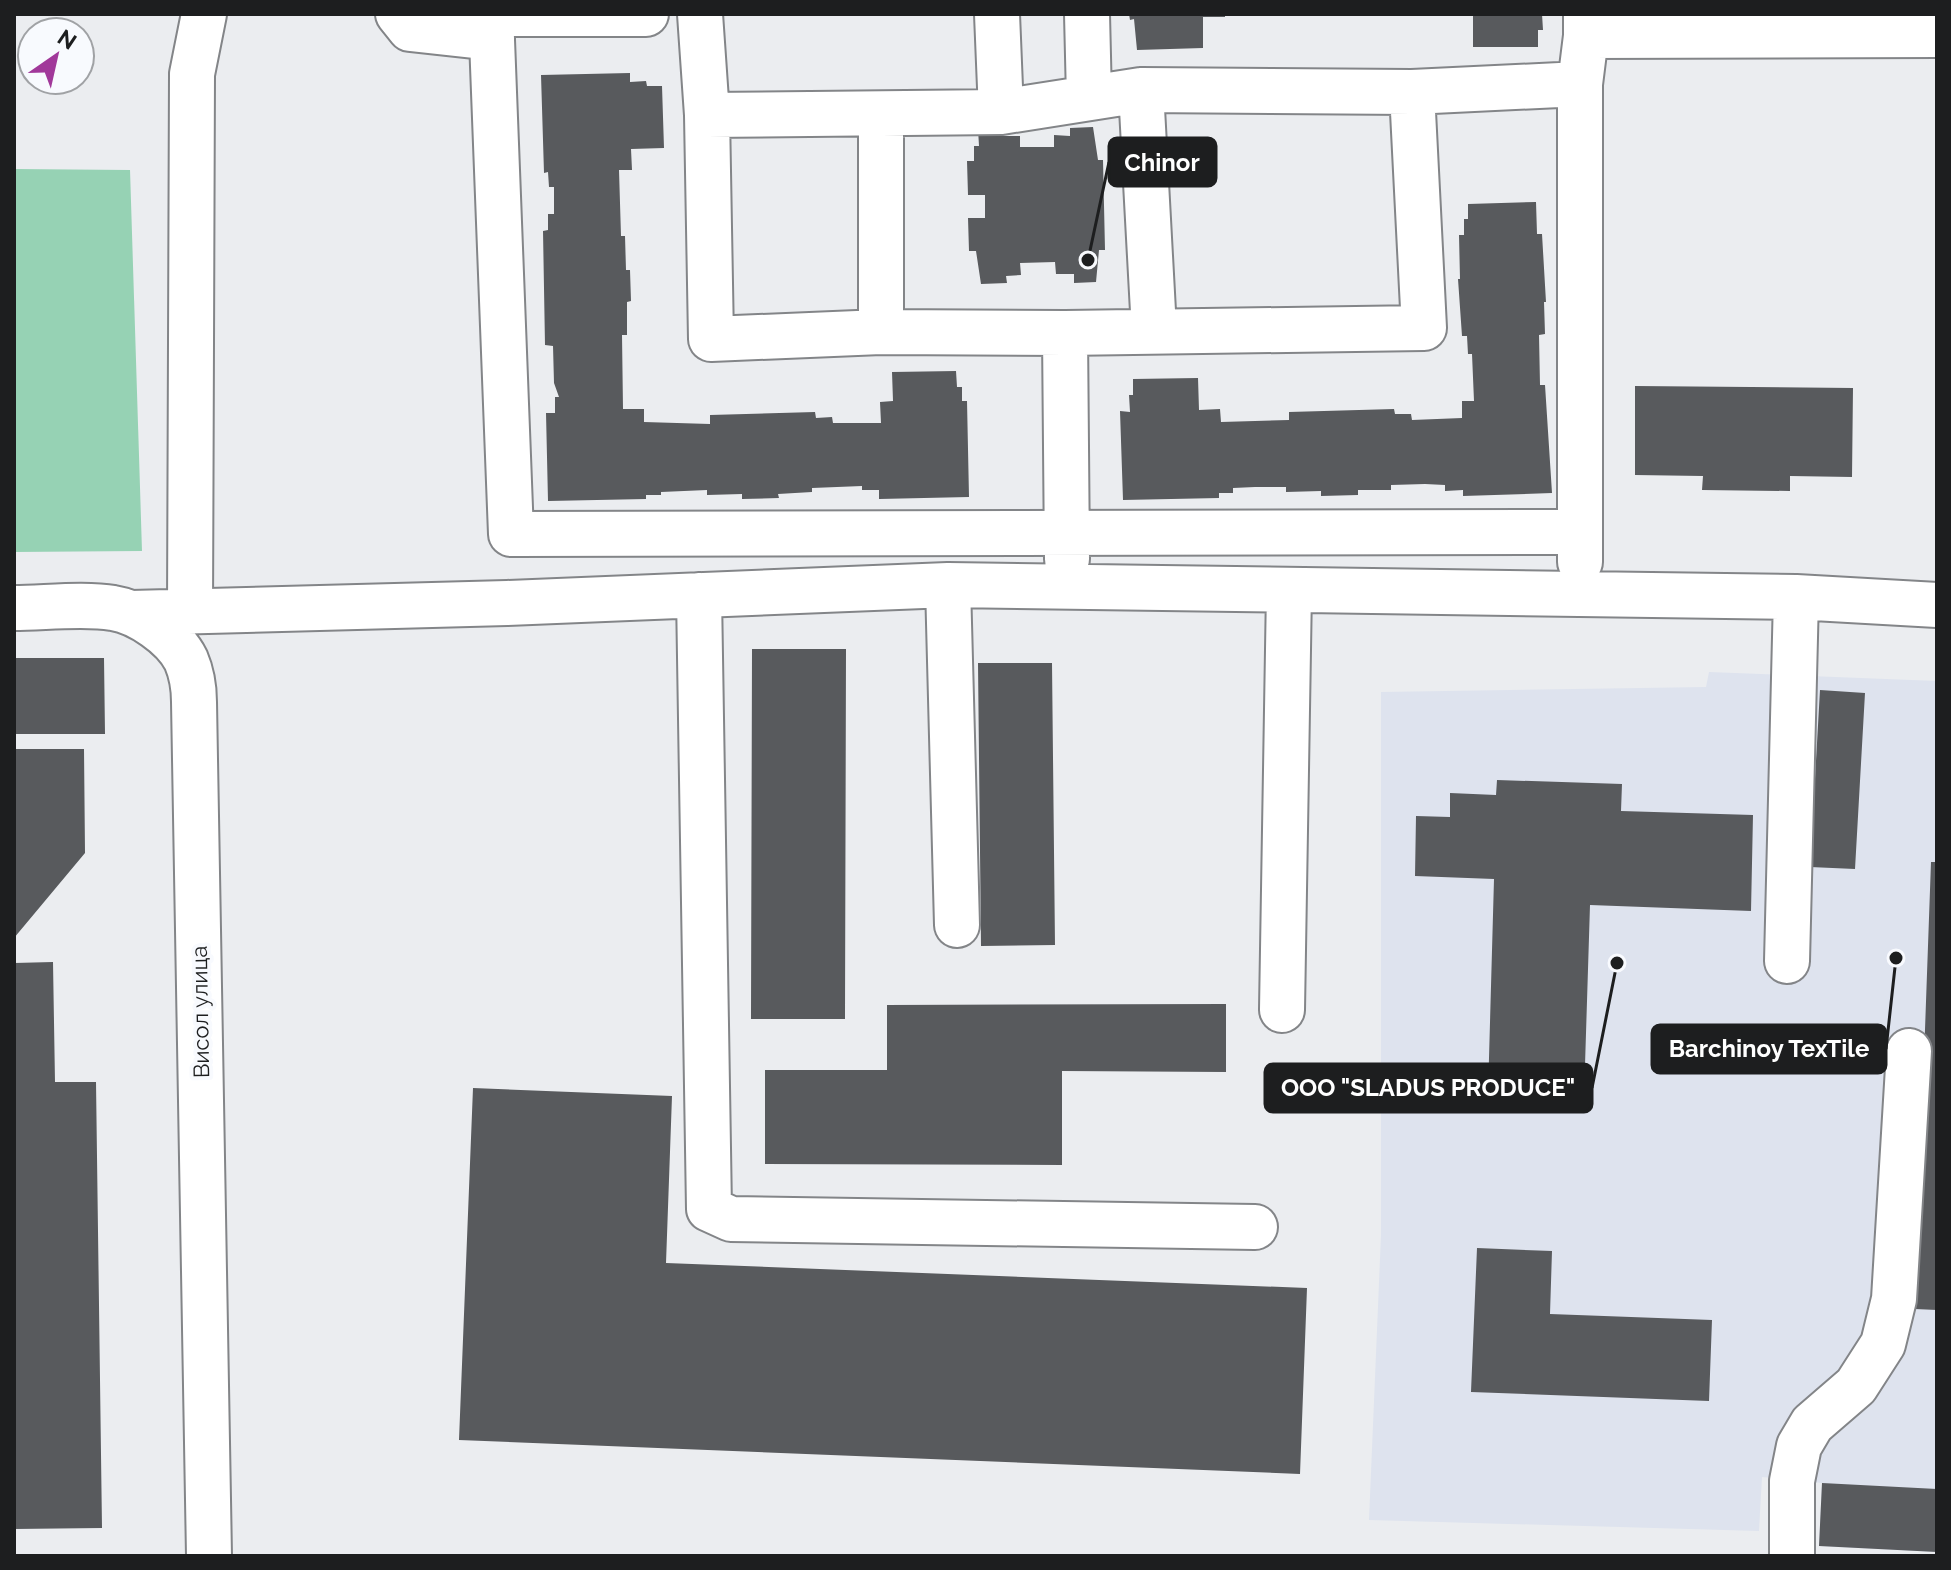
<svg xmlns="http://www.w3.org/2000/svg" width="1951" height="1570" font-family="Raleway,sans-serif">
<rect width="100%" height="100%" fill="#ebedf0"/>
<!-- built -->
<path fill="#dee3ee" d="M1709,672L1937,681V1552L1819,1546L1822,1483L1762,1477L1759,1531L1369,1520L1381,1235V692L1706,687Z"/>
<!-- green -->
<path fill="#96d2b4" d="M14,169L130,170L142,551L14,552Z"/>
<!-- building -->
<path fill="#585a5d" d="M1129,14H1225V17H1203V48L1137,50L1134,19L1130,20Z
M1473,14H1542L1543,30H1538V47H1473Z
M630,73V82L646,81L647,86H662L664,148L631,149L632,170H619L621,236H625L626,270H630L631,301L627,302V335H622L623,409H644V422L710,424V415L815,412L816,418L832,417L833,423H881L880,402L893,401L892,372L956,371L957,387H962V401H967L969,497L879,499V490H862V486L812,488V492L778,494L779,498L742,499V494L707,495V490L661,492V495H646V499L548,501L546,413H555V397H559L554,383L553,346L545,345L543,231L548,230V214H554V187H549L548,172L544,173L541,75Z
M1093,127L1098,160H1103L1105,250H1099L1096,282L1074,283V274H1056L1055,262L1020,263L1021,275L1006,276L1007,283L981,284L976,251H969L968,218H985V195H968L967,161H974V146H979L978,129H1003V136H1020V147H1054V135L1070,136V128Z
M1536,202L1537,234H1542L1546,302H1544L1545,334L1539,335L1540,385H1545L1552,493L1463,496V490L1445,491V485L1425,484L1391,485V490H1358V495L1321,496V491L1286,492V487H1255L1233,488V493H1219V498L1123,500L1120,411L1130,412L1129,395H1133V379L1198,378L1199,410L1220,409L1221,422L1289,420V412L1394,409L1395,414H1411L1412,420L1462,418V401H1474L1472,354H1468L1467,336H1462L1458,279H1460L1459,235H1464V219H1468V204Z
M1635,386L1853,388L1852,477L1790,476V491L1702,490L1703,476L1635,475Z
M752,649H846L845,1019H751Z
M14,658H104L105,734H14Z
M978,663H1052L1055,945L981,946Z
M1820,690L1865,693L1855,869L1810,867Z
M14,749H84L85,853L14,938Z
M1497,780L1622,784L1621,811L1753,815L1751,911L1590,905L1584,1097L1488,1094L1494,879L1415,876L1416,816L1450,817V793L1496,795Z
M1931,862H1937V1310L1915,1309Z
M53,962L55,1082H96L102,1528L14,1529V963Z
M1226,1004V1072L1062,1071V1165L765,1164V1070H887V1005Z
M473,1088L672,1096L666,1263L1307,1288L1300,1474L459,1440Z
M1477,1248L1552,1251L1550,1314L1712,1320L1709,1401L1471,1392Z
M1822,1483L1937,1489V1552L1819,1546Z"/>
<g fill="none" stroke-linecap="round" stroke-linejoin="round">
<!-- minor casing -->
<g stroke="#838588" stroke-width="48">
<path id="minor" d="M398,14L410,29L492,38
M491,14L511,534L1580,532
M503,14H646
M700,14L707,115L711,339L881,332L1065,333L1424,328L1412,92
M997,14L1001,112
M1087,14L1089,98
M1586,14V36L1937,35
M1141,90L1154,330
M881,114V332
M707,115L1001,112L1141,90L1412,92L1580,84
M1065,333L1067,559
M1580,562V84L1586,36
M948,585L957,925
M699,595L709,1209L731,1219L1255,1227
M14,608C43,608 85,603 113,608C139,612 174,636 186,660C192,674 194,688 194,702L209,1556
M190,612L192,74L204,14
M131,613L507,603L948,585L1796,597L1937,605
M1787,961L1796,597
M1282,1010L1289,590
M1792,1556V1481L1799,1446L1812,1424L1856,1386L1883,1344L1894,1299L1909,1051"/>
</g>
<!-- minor -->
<use href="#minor" stroke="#fff" stroke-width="44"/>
</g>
<g text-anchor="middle" stroke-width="8" stroke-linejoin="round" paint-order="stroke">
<!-- street labels -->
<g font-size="22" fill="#1d1e1f" stroke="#f8fafe">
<text transform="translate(200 1012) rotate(-91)" y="8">Висол улица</text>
</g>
</g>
<!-- callouts -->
<path fill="none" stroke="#1d1e1f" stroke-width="3" d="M1088 260L1109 162M1896 958L1886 1049M1617 963L1592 1088"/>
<g fill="#1d1e1f" stroke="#f8fafe" stroke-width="3">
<circle cx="1088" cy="260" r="8"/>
<circle cx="1896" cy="958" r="8"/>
<circle cx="1617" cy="963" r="8"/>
</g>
<g fill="#1d1e1f" stroke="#1d1e1f" stroke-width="3">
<rect x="1109" y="138" width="107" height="48" rx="8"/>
<rect x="1652" y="1025" width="234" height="48" rx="8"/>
<rect x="1265" y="1064" width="327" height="48" rx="8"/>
</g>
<g font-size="24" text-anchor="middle" font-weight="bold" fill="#fff">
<text x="1162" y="171">Chinor</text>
<text x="1769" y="1057">Barchinoy TexTile</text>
<text x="1428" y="1096">OOO "SLADUS PRODUCE"</text>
</g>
<!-- border -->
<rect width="1951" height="1570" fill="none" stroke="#1d1e1f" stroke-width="32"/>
<!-- north arrow -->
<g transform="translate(56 56) rotate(34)"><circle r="38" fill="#f8fafe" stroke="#a0a2a5" stroke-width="2"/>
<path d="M0-6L14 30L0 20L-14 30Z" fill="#a1389a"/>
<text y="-12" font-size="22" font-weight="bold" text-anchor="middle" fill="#1d1e1f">N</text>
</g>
</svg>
